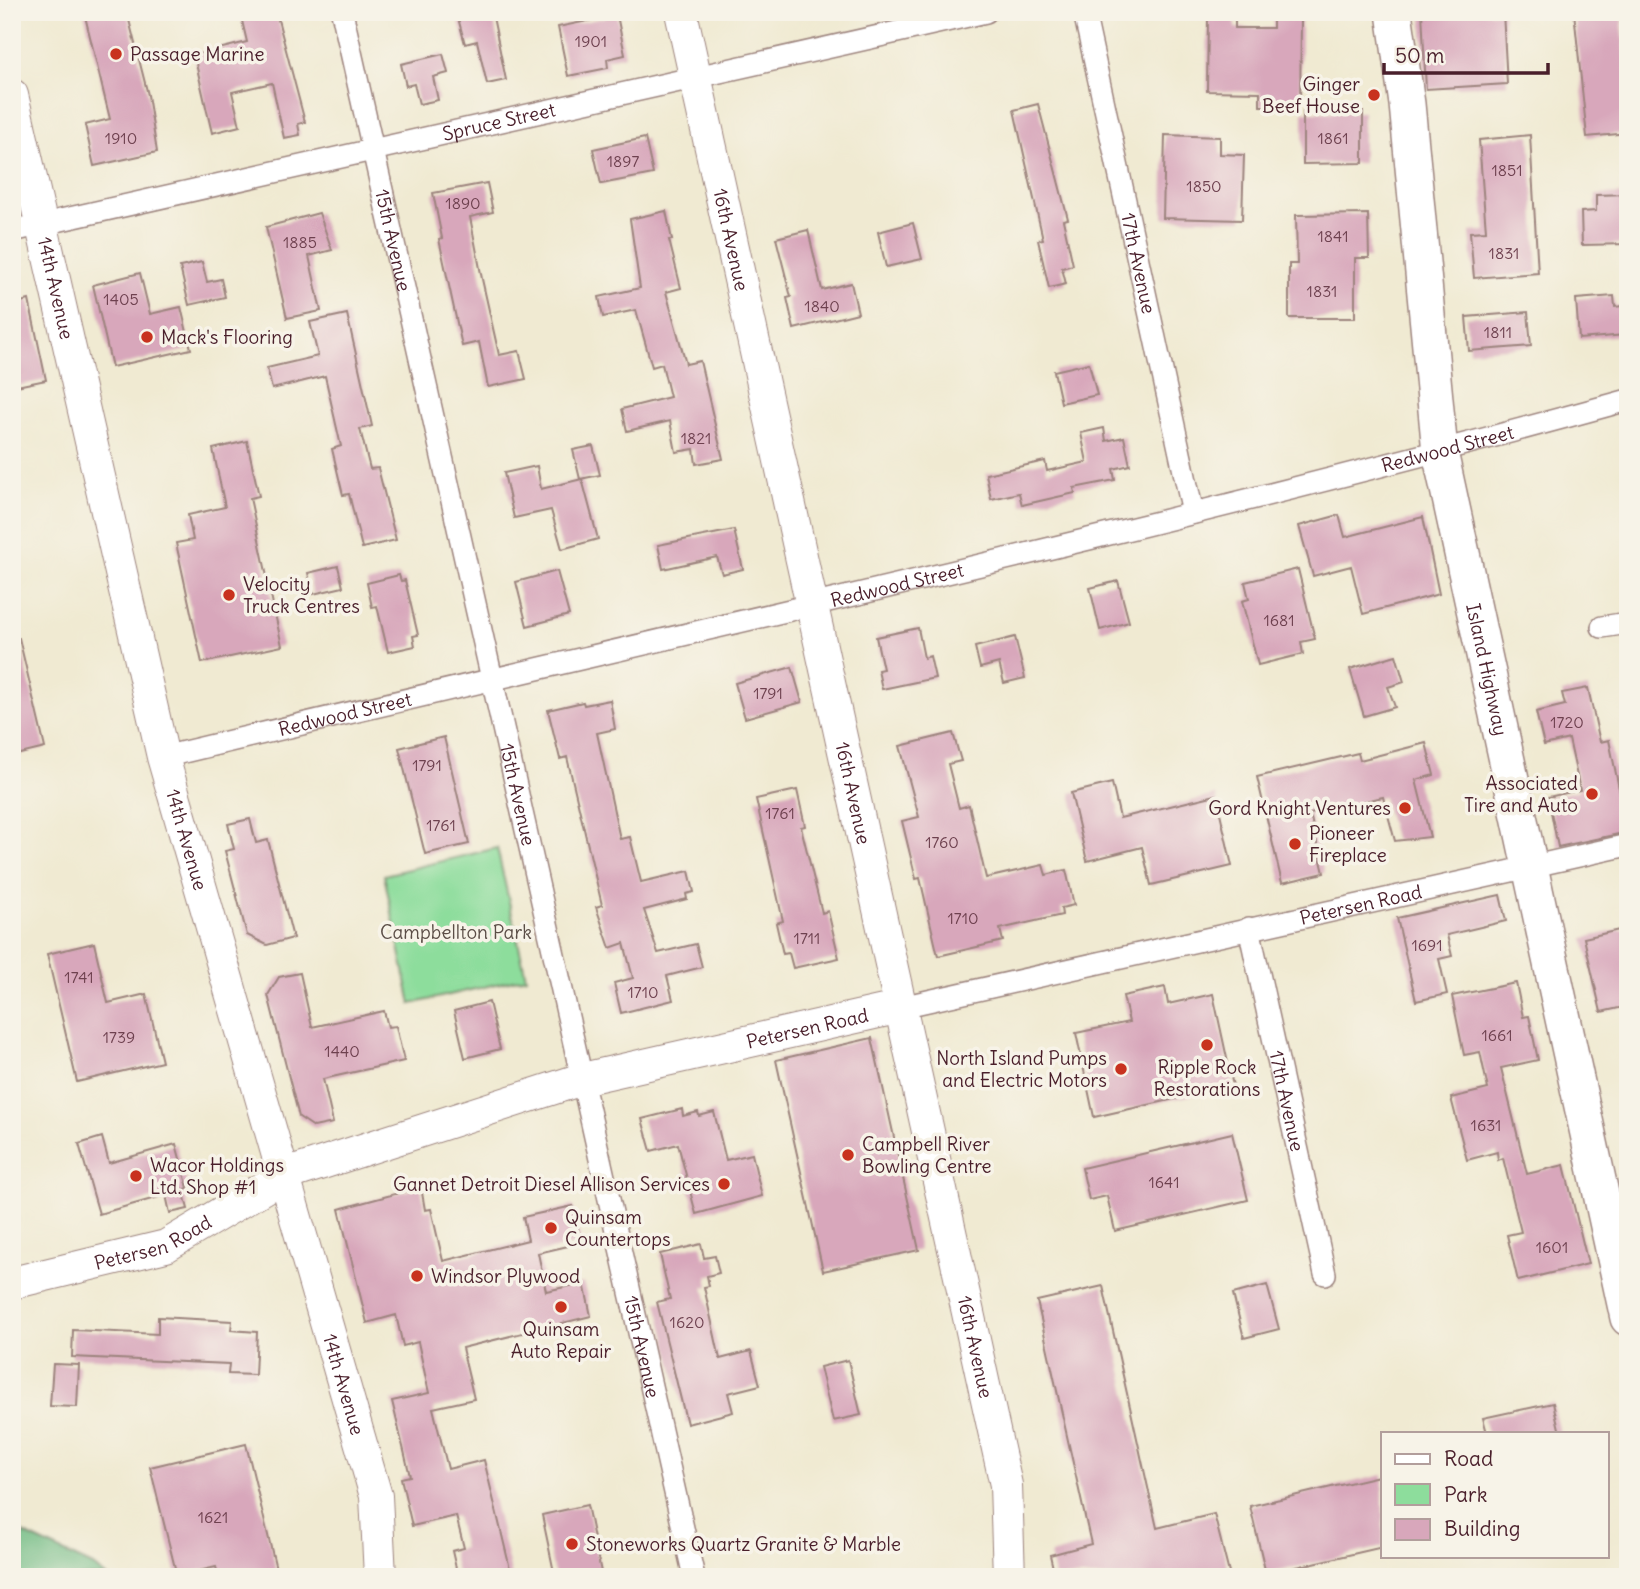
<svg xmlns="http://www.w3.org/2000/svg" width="1640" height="1589" font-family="Delius,sans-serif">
<rect width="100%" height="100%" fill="#f7f3e8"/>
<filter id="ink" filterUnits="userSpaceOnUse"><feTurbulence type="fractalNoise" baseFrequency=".0143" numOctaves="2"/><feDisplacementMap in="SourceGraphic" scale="14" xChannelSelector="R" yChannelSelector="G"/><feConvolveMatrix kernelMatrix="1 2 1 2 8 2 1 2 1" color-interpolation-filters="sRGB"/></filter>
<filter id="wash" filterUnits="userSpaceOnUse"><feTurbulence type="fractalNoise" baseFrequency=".00686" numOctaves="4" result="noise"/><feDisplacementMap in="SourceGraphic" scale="28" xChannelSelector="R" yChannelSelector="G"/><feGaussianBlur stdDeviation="1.57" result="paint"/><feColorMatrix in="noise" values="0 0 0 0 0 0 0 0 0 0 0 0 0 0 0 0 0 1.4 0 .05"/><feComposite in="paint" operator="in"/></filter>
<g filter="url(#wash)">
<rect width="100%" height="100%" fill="#f0ead2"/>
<!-- green -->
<path fill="#8ddd9c" stroke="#6c7e64" stroke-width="2" d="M497,848L526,977L411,1004L384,875Z"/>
<!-- forest -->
<path fill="#72bc84" stroke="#5e6e58" stroke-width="2" d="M12,1528L93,1566L107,1577H12Z"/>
<g id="blocks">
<!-- building -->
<path fill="#d8a7bb" d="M84,12H127L148,95L157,152L94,166L85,125L110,119Z
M240,12H276L305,122L298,124L300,135L284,138L272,83L232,92L240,126L212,133L194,55L247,42Z
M483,12H492L506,80L487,84L477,41L465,44L458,18Z
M1422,12H1503L1507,84L1426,89Z
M1574,12H1621L1628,83V133L1587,137Z
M617,15L625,55L607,59L608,68L568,76L558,27Z
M1208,17L1235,18V28H1273V18L1301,19L1300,106H1260V92L1207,91Z
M443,54L448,73L433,77L438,100L419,104L414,84L406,86L401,64Z
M1038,104L1068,219L1063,220L1073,265L1062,268L1066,284L1049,288L1038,240L1043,239L1014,110Z
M1303,112H1363V163L1303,164Z
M1165,135L1220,137V154L1244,155L1242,220L1163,218Z
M1530,135L1538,273L1474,278L1470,232L1486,231L1479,140Z
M645,138L653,174L601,184L593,149Z
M487,183L493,212L470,217L482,279L499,355L519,351L526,379L488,387L479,342L462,346L439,239L442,238L433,193Z
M1628,194V244L1582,245L1581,212L1596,211V195Z
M666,211L672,240H669L681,288L666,292L686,364L700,361L723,459L696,464L694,449L676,452L670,421L627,431L622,409L670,397L662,364L652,367L636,310L603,317L599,297L640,288L630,219Z
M319,213L332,250L309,256L321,311L287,318L266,227Z
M1368,214L1369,258H1355V318H1289V264H1297L1296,215Z
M913,223L922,259L886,267L878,232Z
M808,230L822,290L851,283L858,313L794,329L787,298L791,297L776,238Z
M202,262L207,282L221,279L225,297L189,305L180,267Z
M140,273L150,314L181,307L191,349L112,367L93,285Z
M1614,296L1615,307L1623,306L1625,335L1579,339L1576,299Z
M29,300L46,380L12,387V304Z
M1528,312L1531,346L1469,351L1466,317Z
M347,314L372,426L360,429L370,469L378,468L396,540L362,548L349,494L343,495L332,449L341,446L325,376L272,389L267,368L318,356L310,322Z
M1089,363L1097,395L1061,403L1054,371Z
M1104,428L1106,441L1124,437L1130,465L1113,469L1115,480L1074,488L1075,493L1022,505L1019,493L991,499L986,474L1045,461L1047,471L1087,462L1081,433Z
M247,441L259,496L250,498L282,646L202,663L176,543L193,540L188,515L225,507L213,449Z
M593,446L600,475L580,479L573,450Z
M537,466L541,489L582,479L598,539L562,549L551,510L514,518L504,473Z
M1339,515L1345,537L1423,517L1439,594L1363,614L1351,566L1313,576L1299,526Z
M734,530L743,569L722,574L717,557L663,569L658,545Z
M338,566L343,587L313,594L308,573Z
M1298,569L1315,639L1301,642L1303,654L1258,665L1242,601L1249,599L1245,582Z
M557,571L569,615L527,626L516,582Z
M399,575L401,581L405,580L418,635L413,636L415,646L388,652L377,606L372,607L367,583Z
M1118,581L1129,622L1100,630L1090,588Z
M918,628L924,658L930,656L935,678L882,689L878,670L883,669L876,637Z
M1015,637L1025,678L1004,683L999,663L980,668L975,647Z
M12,638H19L45,748L12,756Z
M1396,655L1404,682L1388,687L1395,707L1364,716L1350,669Z
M792,667L802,702L745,718L735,683Z
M1588,688L1600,742L1609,740L1628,832L1558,847L1548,797L1580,790L1569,739L1544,745L1536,712L1565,705L1562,693Z
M610,700L615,729L597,733L620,839L630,837L641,882L689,871L694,892L686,894L687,899L644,910L658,953L696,944L702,967L667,976L673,1000L621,1013L614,983L633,978L624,943L610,948L596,907L602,905L567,757L560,759L548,710L583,702L584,705Z
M953,733L961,761L948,764L959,808L969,805L986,878L1043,865L1046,875L1066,870L1074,905L1061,908L1062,915L1000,929L1003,941L938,956L920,878L916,879L902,821L919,817L900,746Z
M444,737L469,844L425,854L399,748Z
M1426,743L1434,775L1416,780L1430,837L1395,841L1383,797L1310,814L1324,873L1282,883L1257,777L1358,753L1360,760Z
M1112,783L1120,818L1216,795L1232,866L1151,885L1142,847L1087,861L1071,793Z
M797,790L805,826L801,827L822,913L828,911L839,958L793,968L789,953L783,954L776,923L783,921L756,799Z
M250,819L256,843L268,840L293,938L267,945L247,935L225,851L234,849L228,824Z
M1500,895L1506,921L1447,935L1452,956L1439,959L1447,994L1416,1001L1397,918Z
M1628,928V1006L1601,1012L1584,938Z
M94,943L108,1003L146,994L162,1062L77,1082L47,954Z
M300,973L312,1027L384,1011L388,1027L396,1026L404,1061L323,1079L333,1123L314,1127L299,1117L268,995L279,977Z
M1516,983L1523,1017L1529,1016L1538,1060L1501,1068L1527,1174L1564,1165L1588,1264L1518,1281L1507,1235L1521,1232L1503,1158L1498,1160L1497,1152L1467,1160L1451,1098L1488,1089L1480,1052L1464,1055L1452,996Z
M1165,987L1168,1004L1213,994L1233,1086L1094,1117L1076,1033L1129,1022L1123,996Z
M489,1002L500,1049L465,1058L454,1011Z
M872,1038L919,1250L823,1271L776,1060Z
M682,1109L683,1116L698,1112L699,1116L714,1112L726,1160L752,1154L762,1196L696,1214L678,1144L651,1151L642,1119Z
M1232,1133L1248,1200L1115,1231L1107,1196L1089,1200L1082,1168Z
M102,1137L109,1163L176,1144L188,1188L183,1190L188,1209L170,1213L166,1195L99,1214L79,1144Z
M421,1187L425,1210L431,1209L443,1261L528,1240L523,1217L573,1206L581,1243L538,1253L546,1291L584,1283L591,1316L462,1348L474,1399L433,1408L448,1469L484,1460L512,1577H458L452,1551L464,1548L456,1516L412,1526L401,1478L410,1476L392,1401L429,1393L418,1342L403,1346L396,1315L367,1323L339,1209Z
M701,1244L704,1258L715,1256L719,1273L707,1276L709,1286L704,1287L720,1359L751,1351L760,1385L728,1393L733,1412L687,1424L657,1302L670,1299L660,1254Z
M1267,1285L1279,1329L1244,1338L1233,1294Z
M1103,1286L1157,1528L1214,1514L1230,1577H1055L1050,1555L1091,1544L1037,1301Z
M158,1317L232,1321L231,1330L257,1332L255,1375L228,1374L229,1364L72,1357L73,1330L158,1334Z
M848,1360L861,1415L833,1421L820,1367Z
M53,1364L79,1365L77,1407L50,1406Z
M1553,1403L1560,1433H1487L1483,1418Z
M246,1444L278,1577H219L216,1567L177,1576L150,1467Z
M1383,1475V1547L1266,1574L1250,1506Z
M587,1505L602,1577H555L542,1515Z"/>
</g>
</g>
<g filter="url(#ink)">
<use href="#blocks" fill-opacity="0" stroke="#9d847e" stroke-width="2"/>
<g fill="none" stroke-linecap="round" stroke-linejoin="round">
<!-- street casing -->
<g stroke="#9d847e" stroke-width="24">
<g id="street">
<path id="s1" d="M342,12L694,1577"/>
<path id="s2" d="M1084,12L1193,513"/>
<path id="s3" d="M12,231L986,12"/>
<path d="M1602,627L1628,623"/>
<path id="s4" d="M163,757C651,640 1144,534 1628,400"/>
<path id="s5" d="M1249,928L1325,1274"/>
<path id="s6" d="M901,1007L1628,845"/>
</g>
</g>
<!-- secondary casing -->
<g stroke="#9d847e" stroke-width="34">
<g id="secondary">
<path id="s7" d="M681,12L1006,1485L1009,1577"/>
<path id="s8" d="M12,95L163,757L376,1496L380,1577"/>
<path id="s9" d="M12,1283L166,1246L285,1175L582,1079L901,1007"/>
</g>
</g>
<!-- primary casing -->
<g stroke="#9d847e" stroke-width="38">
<g id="primary">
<path id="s10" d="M1394,12L1407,104L1440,452L1628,1318"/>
</g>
</g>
<!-- street -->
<use href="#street" stroke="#fff" stroke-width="21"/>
<!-- secondary -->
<use href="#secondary" stroke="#fff" stroke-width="32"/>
<!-- primary -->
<use href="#primary" stroke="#fff" stroke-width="35"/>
</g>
</g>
<!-- markers -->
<g fill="#c8321e" stroke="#f7f3e8" stroke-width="2.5">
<circle cx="116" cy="54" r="7"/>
<circle cx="1374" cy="95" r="7"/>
<circle cx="147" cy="337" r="7"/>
<circle cx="229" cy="595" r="7"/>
<circle cx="1592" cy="794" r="7"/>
<circle cx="1405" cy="808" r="7"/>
<circle cx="1295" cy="844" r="7"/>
<circle cx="1207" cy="1045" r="7"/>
<circle cx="1121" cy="1069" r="7"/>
<circle cx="848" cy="1155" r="7"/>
<circle cx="136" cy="1176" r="7"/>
<circle cx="724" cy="1184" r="7"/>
<circle cx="551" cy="1228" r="7"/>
<circle cx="417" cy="1276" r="7"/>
<circle cx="561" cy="1307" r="7"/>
<circle cx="572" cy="1544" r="7"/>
</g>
<g text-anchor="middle" stroke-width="7" stroke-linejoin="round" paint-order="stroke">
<!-- number labels -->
<g font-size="16" fill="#6e414f">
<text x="591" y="47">1901</text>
<text x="121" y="144">1910</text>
<text x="1333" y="144">1861</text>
<text x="623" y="167">1897</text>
<text x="1507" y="176">1851</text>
<text x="1204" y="192">1850</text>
<text x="463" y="209">1890</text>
<text x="1333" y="242">1841</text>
<text x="300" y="248">1885</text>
<text x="1504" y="259">1831</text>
<text x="1322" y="297">1831</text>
<text x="121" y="305">1405</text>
<text x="822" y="312">1840</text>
<text x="1498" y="338">1811</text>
<text x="696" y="444">1821</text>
<text x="1279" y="626">1681</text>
<text x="768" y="699">1791</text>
<text x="1567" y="728">1720</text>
<text x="427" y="771">1791</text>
<text x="780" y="819">1761</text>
<text x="441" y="831">1761</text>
<text x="942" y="848">1760</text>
<text x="963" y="924">1710</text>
<text x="807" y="944">1711</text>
<text x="1427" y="951">1691</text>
<text x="79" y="983">1741</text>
<text x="643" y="998">1710</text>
<text x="1497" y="1041">1661</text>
<text x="119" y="1043">1739</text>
<text x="342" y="1057">1440</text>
<text x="1486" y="1131">1631</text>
<text x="1164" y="1188">1641</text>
<text x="1552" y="1253">1601</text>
<text x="687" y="1328">1620</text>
<text x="213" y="1523">1621</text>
</g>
<!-- poi labels -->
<g font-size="19" fill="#4a1f2b" stroke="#f7f3e8" text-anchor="start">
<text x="130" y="61">Passage Marine</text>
<text x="1360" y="91" text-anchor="end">Ginger<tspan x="1360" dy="22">Beef House</tspan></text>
<text x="161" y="344">Mack's Flooring</text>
<text x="243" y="591">Velocity<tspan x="243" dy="22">Truck Centres</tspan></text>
<text x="1578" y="790" text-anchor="end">Associated<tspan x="1578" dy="22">Tire and Auto</tspan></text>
<text x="1391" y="815" text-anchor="end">Gord Knight Ventures</text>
<text x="1309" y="840">Pioneer<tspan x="1309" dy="22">Fireplace</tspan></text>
<text x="1107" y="1065" text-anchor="end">North Island Pumps<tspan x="1107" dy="22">and Electric Motors</tspan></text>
<text x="1207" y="1074" text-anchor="middle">Ripple Rock<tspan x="1207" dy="22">Restorations</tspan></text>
<text x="862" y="1151">Campbell River<tspan x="862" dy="22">Bowling Centre</tspan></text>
<text x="150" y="1172">Wacor Holdings<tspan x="150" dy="22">Ltd. Shop #1</tspan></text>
<text x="710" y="1191" text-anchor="end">Gannet Detroit Diesel Allison Services</text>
<text x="565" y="1224">Quinsam<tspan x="565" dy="22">Countertops</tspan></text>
<text x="431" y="1283">Windsor Plywood</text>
<text x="561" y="1336" text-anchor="middle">Quinsam<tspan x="561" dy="22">Auto Repair</tspan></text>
<text x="586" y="1551">Stoneworks Quartz Granite &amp; Marble</text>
</g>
<!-- street labels -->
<g font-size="19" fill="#4a1f2b" stroke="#f7f3e8">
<text dy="7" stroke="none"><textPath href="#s3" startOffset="499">Spruce Street</textPath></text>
<text dy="7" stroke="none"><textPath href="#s7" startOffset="233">16th Avenue</textPath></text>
<text dy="7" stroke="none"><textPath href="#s1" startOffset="234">15th Avenue</textPath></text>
<text dy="7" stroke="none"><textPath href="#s2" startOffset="257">17th Avenue</textPath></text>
<text dy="7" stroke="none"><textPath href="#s8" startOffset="198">14th Avenue</textPath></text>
<text dy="7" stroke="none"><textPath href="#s4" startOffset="1321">Redwood Street</textPath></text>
<text dy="7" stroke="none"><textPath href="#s4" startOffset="754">Redwood Street</textPath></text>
<text dy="7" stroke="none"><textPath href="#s10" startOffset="665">Island Highway</textPath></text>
<text dy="7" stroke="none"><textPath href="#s4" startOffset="187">Redwood Street</textPath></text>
<text dy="7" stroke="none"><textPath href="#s7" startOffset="800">16th Avenue</textPath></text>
<text dy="7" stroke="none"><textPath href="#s1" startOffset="802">15th Avenue</textPath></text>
<text dy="7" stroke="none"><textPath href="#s8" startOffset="765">14th Avenue</textPath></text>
<text dy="7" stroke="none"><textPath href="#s6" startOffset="471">Petersen Road</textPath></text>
<text dy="7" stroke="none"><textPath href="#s9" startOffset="840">Petersen Road</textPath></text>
<text dy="7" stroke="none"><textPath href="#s5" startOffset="177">17th Avenue</textPath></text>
<text dy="7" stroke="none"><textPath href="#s9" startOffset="147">Petersen Road</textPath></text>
<text dy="7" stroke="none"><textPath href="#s7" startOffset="1367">16th Avenue</textPath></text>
<text dy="7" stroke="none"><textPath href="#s1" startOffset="1368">15th Avenue</textPath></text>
<text dy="7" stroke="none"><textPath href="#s8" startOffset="1332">14th Avenue</textPath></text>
</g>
<!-- park labels -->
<g font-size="19" fill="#5b4e47" stroke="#f7f3e8">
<text x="456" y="939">Campbellton Park</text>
</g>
</g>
<!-- margin -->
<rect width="1640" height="1589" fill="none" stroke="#f7f3e8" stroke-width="42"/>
<!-- legend -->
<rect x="1381" y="1432" width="228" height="126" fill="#f7f3e8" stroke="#b29e9c" stroke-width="2"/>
<rect x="1395" y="1454" width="35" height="10" fill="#ffffff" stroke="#b29e9c" stroke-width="2"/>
<text x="1444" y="1466" font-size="21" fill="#4a1f2b">Road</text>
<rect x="1395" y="1484" width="35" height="21" fill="#8ddd9c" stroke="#b29e9c" stroke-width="2"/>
<text x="1444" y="1502" font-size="21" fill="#4a1f2b">Park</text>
<rect x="1395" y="1519" width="35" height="21" fill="#d8a7bb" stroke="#b29e9c" stroke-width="2"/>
<text x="1444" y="1536" font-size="21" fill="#4a1f2b">Building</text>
<!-- scale -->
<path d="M1384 63v10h164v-10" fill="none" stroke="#4a1f2b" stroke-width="3.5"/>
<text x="1395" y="63" font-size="21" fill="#4a1f2b" stroke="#f7f3e8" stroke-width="5" paint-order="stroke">50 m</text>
</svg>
